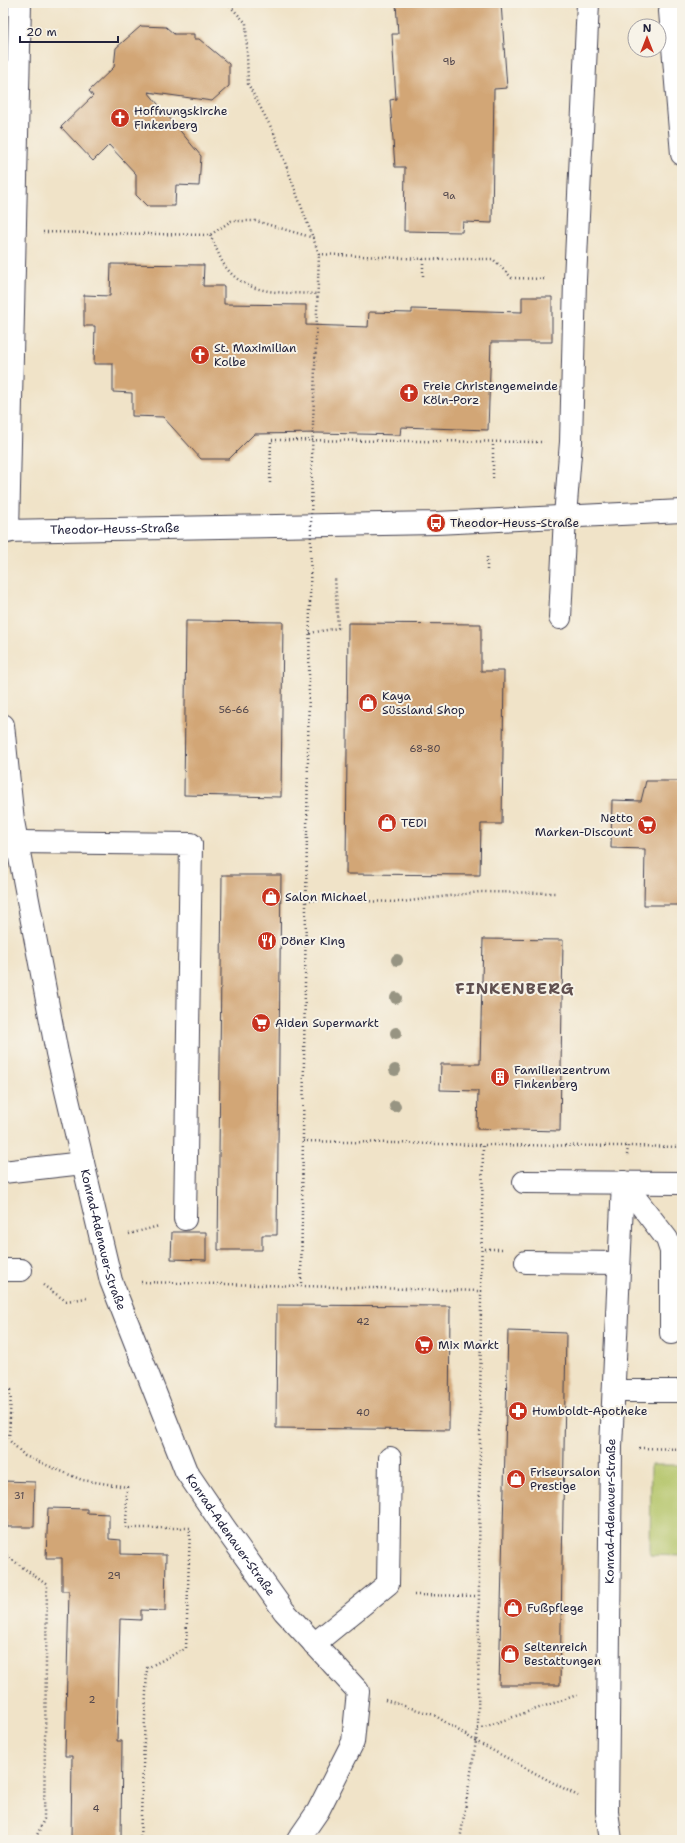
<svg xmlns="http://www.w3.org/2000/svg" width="685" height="1843" font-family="'Shantell Sans',sans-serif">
<rect width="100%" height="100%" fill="#f7f3e8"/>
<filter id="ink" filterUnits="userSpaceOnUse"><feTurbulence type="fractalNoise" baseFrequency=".025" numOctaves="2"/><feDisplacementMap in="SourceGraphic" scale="8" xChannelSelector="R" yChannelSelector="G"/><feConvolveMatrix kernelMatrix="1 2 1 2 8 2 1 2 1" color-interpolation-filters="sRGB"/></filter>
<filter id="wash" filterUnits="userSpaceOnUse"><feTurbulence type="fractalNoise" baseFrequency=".012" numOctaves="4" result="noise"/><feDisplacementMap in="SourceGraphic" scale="16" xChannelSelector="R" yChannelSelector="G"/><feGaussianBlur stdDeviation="0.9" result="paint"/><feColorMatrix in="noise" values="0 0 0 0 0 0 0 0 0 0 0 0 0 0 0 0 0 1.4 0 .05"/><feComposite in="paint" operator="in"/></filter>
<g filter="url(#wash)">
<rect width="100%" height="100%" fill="#f0e3c8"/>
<!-- green -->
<path fill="#b3c467" stroke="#6a7351" d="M651,1465H682V1556L650,1555Z"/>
<g id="blocks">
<!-- building -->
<path fill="#d2a676" d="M396,3H501L507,88L494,89L492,223L463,222L462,232L404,231L405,167H395L390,100L396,99L392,34H398Z
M141,26L166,27L174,34H194V39H199L229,64V86L212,101L148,92L201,156L199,186L176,185L175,206H147L136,195V174L109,145L93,161L61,127L93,96L89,91L114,67L116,48Z
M111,264L204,265L203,286H224V304L306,305V325L368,327L369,312L412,313V309L522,312V297H552V342H491L488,430L401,427L400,435L318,433L254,434L229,459H201L163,417L132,416V393L113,392V364H94L95,326H84V295L110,296Z
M186,621L283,622L281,797L184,795Z
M348,623L481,624V671H504L502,824H481L480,875L346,874Z
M646,781H682V905H644L645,849L611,848L612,800L641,801Z
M222,875H281L277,1235H262V1250H218Z
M483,939L563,940L560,1131L477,1129L478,1091L440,1090L441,1064H480Z
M172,1232H206V1260L171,1259Z
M277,1305L450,1306L449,1430L276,1428Z
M508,1331L566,1333L560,1685H499Z
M3,1481L35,1482L34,1527H7V1522H3Z
M48,1508L87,1509V1513L109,1514V1539L121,1540V1554L166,1555L165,1611L141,1610V1620L120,1619L117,1741H122L121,1840H71L72,1756H65L69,1591H62V1558H46Z"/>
</g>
</g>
<g filter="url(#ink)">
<use href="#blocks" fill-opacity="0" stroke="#413f50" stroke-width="1"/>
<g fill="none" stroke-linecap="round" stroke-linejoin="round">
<!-- minor casing -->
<g stroke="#413f50" stroke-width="24">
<g id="minor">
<path d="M670,11L682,154"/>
<path id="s1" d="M3,531L436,523L682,511"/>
<path d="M8,532L20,3"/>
<path d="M560,618L565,516L571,442L575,280L588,3"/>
<path id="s2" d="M3,725L13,821L57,1053L111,1281L186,1471L224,1527L284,1611L358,1691L353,1742L318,1811L298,1840"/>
<path d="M17,842L191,844L185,1219"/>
<path d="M3,1172L83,1163"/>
<path d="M524,1182L682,1183"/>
<path d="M623,1182L667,1239L671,1251V1333"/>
<path d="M526,1262L619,1263"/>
<path d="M3,1270H21"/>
<path d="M614,1391H682"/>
<path d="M314,1644L388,1584L390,1458"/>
<path id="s3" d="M611,1840L607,1812L611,1447L623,1182"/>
</g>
</g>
<!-- path -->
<path stroke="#413f50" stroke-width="2.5" stroke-dasharray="1 3" stroke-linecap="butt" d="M227,3L246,23L248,84L274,133L319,254L312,453
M43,232L210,235L231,221H256L314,238
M210,235C215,244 218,254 223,263C244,297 284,292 318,294
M319,254L423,259H493L512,278L547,279
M423,259V276
M493,478V442
M270,483L271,440L544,442
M487,557V570
M310,602L301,1286L481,1291L478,1729L460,1840
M310,633L338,628L335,577
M306,900L402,902L480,892L556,893
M303,1141L483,1145
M627,1155L628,1146L682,1147
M129,1234L159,1226
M481,1249H502
M141,1282L301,1286
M43,1285L66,1301L87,1298
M481,1291L483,1145L628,1146
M3,1389L11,1390L9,1440L25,1456L82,1480L127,1487L126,1528H190
M639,1448L682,1449
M3,1553L47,1585L44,1819L35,1840
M414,1595L478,1596
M385,1700L434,1715L477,1742L578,1796
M478,1729L580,1694
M140,1840L147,1668L186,1648L190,1528"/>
<!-- minor -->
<use href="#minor" stroke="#fff" stroke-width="22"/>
<!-- path-bridge -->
<path stroke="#413f50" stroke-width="2.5" stroke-dasharray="1 3" stroke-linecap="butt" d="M310,602L312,453"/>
</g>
<!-- trees -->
<g fill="#979482">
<circle cx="397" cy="960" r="6"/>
<circle cx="396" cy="998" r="6"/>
<circle cx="396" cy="1033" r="6"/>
<circle cx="395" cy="1070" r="6"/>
<circle cx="395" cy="1106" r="6"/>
</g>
</g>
<!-- icons -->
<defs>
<g id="church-disc" transform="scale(1)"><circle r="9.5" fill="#c8321e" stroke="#f7f3e8"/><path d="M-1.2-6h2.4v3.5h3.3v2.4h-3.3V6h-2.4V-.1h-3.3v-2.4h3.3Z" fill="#fff"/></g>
<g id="bus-disc" transform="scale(1)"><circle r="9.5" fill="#c8321e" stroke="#f7f3e8"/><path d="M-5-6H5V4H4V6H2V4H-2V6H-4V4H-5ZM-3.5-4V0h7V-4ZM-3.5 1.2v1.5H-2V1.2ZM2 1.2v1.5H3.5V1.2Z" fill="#fff"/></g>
<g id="shop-disc" transform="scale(1)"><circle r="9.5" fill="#c8321e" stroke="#f7f3e8"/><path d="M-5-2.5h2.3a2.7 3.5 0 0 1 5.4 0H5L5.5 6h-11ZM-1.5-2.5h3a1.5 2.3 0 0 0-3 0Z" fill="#fff"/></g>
<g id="supermarket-disc" transform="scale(1)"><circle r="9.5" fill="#c8321e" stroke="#f7f3e8"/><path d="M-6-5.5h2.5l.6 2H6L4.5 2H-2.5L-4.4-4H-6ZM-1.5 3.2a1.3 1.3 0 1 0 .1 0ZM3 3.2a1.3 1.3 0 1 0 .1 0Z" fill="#fff"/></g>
<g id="restaurant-disc" transform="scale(1)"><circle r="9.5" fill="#c8321e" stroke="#f7f3e8"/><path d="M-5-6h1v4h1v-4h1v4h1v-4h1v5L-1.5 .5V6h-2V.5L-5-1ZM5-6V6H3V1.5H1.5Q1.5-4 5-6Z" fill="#fff"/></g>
<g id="building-disc" transform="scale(1)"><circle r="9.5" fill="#c8321e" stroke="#f7f3e8"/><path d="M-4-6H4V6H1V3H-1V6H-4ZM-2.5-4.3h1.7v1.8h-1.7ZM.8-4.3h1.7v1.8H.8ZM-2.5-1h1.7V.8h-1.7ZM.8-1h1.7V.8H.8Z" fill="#fff"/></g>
<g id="pharmacy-disc" transform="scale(1)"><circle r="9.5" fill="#c8321e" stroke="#f7f3e8"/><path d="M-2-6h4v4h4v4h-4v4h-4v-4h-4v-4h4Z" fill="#fff"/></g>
</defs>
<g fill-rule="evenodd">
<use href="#church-disc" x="120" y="118"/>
<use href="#church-disc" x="200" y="355"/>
<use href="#church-disc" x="409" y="393"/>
<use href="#bus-disc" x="436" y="523"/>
<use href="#shop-disc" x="368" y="703"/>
<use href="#shop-disc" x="387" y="823"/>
<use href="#supermarket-disc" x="647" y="825"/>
<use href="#shop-disc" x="271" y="897"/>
<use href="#restaurant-disc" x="267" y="941"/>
<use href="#supermarket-disc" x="261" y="1023"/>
<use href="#building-disc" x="500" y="1077"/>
<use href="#supermarket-disc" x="424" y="1345"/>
<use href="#pharmacy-disc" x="518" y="1411"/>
<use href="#shop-disc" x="516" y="1479"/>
<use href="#shop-disc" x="513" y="1608"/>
<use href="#shop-disc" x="510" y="1654"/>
</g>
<g text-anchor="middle" stroke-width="4" stroke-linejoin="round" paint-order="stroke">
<!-- number labels -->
<g font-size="10" fill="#4e434a">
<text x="449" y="65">9b</text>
<text x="449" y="199">9a</text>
<text x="234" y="713">56-66</text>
<text x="425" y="752">68-80</text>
<text x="363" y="1325">42</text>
<text x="363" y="1416">40</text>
<text x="19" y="1499">31</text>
<text x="114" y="1579">29</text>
<text x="92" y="1703">2</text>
<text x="96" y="1812">4</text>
</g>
<!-- poi labels -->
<g font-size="12" fill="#22223b" stroke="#f7f3e8" text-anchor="start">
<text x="134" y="115">Hoffnungskirche<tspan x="134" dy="14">Finkenberg</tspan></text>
<text x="214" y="352">St. Maximilian<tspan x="214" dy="14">Kolbe</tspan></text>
<text x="423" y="390">Freie Christengemeinde<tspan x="423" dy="14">Köln-Porz</tspan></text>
<text x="450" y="527">Theodor-Heuss-Straße</text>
<text x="382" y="700">Kaya<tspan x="382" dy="14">Süssland Shop</tspan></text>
<text x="633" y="822" text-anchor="end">Netto<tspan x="633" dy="14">Marken-Discount</tspan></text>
<text x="401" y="827">TEDi</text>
<text x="285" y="901">Salon Michael</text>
<text x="281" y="945">Döner King</text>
<text x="275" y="1027">Aiden Supermarkt</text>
<text x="514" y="1074">Familienzentrum<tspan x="514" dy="14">Finkenberg</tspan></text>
<text x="438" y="1349">Mix Markt</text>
<text x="532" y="1415">Humboldt-Apotheke</text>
<text x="530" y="1476">Friseursalon<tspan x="530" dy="14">Prestige</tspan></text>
<text x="527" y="1612">Fußpflege</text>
<text x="524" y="1651">Seltenreich<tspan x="524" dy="14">Bestattungen</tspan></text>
</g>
<!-- street labels -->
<g font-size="12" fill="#22223b" stroke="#f7f3e8">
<text dy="4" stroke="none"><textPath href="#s1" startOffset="112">Theodor-Heuss-Straße</textPath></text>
<text dy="4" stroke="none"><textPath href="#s2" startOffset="525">Konrad-Adenauer-Straße</textPath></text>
<text dy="4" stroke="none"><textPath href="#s3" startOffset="329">Konrad-Adenauer-Straße</textPath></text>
<text dy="4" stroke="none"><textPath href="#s2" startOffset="849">Konrad-Adenauer-Straße</textPath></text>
</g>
<!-- district labels -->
<g font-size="16" font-weight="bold" letter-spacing="1" fill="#605050" stroke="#f7f3e8">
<text x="515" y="994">FINKENBERG</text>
</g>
</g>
<!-- margin -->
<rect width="685" height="1843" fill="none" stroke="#f7f3e8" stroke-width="16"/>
<!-- north arrow -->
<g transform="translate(647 38)"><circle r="19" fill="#f7f3e8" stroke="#a29fa3"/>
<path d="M0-3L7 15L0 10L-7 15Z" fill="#c8321e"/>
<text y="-6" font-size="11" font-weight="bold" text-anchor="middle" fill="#22223b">N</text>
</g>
<!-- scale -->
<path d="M20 36v6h98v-6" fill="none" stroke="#22223b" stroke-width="2"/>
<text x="26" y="36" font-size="12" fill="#22223b" stroke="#f7f3e8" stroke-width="3" paint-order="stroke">20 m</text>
</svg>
